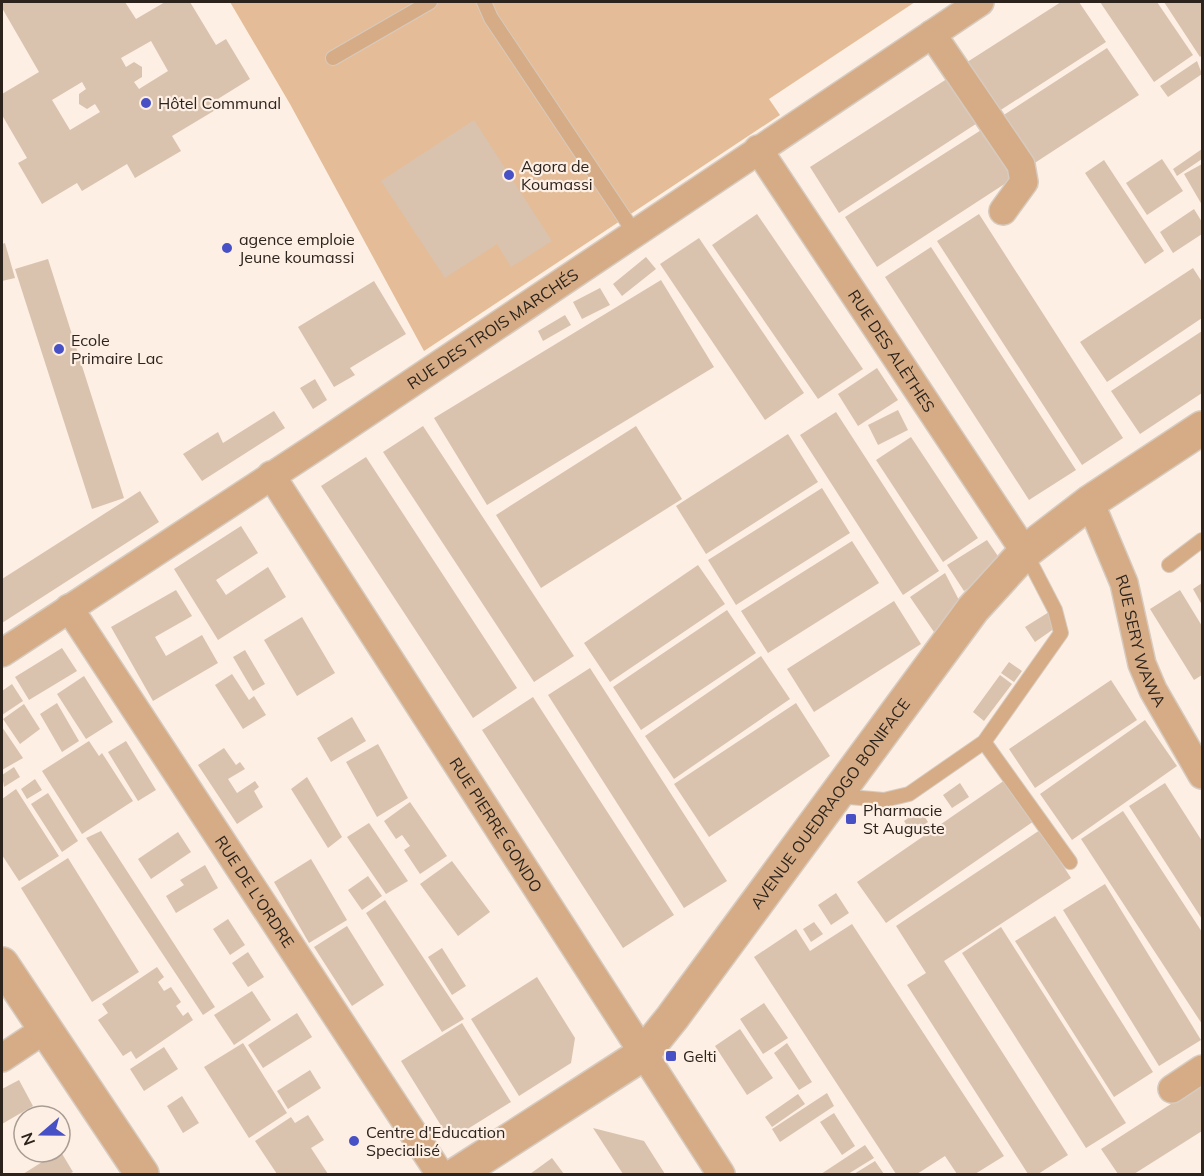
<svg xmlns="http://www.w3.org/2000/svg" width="1204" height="1176" font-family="Mulish,sans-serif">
<rect width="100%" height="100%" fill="#fdefe3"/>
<!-- green -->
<path fill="#e4bc97" d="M230,2H915L769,99L780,115L424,351L290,104Z"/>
<!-- building -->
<path fill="#d9c3af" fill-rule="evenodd" d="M2,2H125L136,19L165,2H190L216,45L226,39L250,79L213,102L217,109L172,136L181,151L135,178L127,164L82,191L77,183L42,204L18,163L27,158L2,115V94L39,72L2,8ZM151,41L168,71L139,89L134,82L142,77V67L134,62L126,67L121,58ZM82,82L86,89L79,94V104L87,109L95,104L100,112L70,130L52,100Z
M1061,2H1079L1106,42L993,115L961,66Z
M1100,2H1157L1193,55L1154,82Z
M1164,2H1202V55L1200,57Z
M1107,48L1139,95L1027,168L996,120Z
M1197,61L1202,74L1168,97L1160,86Z
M953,75L982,120L839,213L810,167Z
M474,120L552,241L511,267L497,244L445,278L381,181Z
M989,125L1020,174L877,267L845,217Z
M1202,149V159L1177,176L1173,169Z
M1162,159L1183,191L1147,215L1126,183Z
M1104,160L1164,251L1145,264L1085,173Z
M1202,164V205L1184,174Z
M1194,209L1202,222V234L1173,253L1160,232Z
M757,214L863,369L818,399L712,245Z
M979,214L1123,438L1082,465L937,241Z
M699,238L804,393L765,420L660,264Z
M5,243L15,278L2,281V244Z
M931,247L1076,470L1029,500L885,277Z
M646,257L656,269L622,296L613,284Z
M48,259L124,498L92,509L15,269Z
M1193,268L1202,282V318L1107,382L1080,342Z
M661,280L714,367L487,505L434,418Z
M374,281L406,334L350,368L355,375L334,387L298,327Z
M600,288L610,305L582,319L573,302Z
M565,315L571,325L543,341L538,331Z
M1202,331V393L1140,434L1111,391Z
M877,368L898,400L858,426L838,394Z
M315,379L327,400L313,409L300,388Z
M898,410L908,430L878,445L868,425Z
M274,411L285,428L202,481L183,454L218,432L223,443Z
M836,412L939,571L903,595L800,435Z
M423,426L574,656L534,682L383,452Z
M636,426L682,499L541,588L496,515Z
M788,434L818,482L706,554L676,506Z
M911,437L978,538L943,562L876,460Z
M366,457L517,688L473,718L321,486Z
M822,488L850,533L736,605L708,560Z
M140,491L159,522L2,623V579Z
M241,526L258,553L216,580L226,595L268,567L286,597L218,640L174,569Z
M987,540L1004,565L964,591L947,565Z
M852,541L879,583L768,653L741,611Z
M698,565L725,604L610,682L584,643Z
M945,573L961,604L934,632L910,597Z
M1202,583V605L1193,589Z
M176,590L192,616L155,637L166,656L202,635L218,663L153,701L111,627Z
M1180,590L1202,626V675L1194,680L1150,609Z
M894,601L921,644L814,712L787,669Z
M727,610L756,653L641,730L613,687Z
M1049,612L1058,626L1035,642L1025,627Z
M302,617L335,673L297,696L264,640Z
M62,648L77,671L29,700L15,677Z
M245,650L265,684L253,691L233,657Z
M761,656L790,699L674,779L645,736Z
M1009,662L1022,671L1014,682L1001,673Z
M590,668L727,881L684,908L548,695Z
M232,674L249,700L254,696L266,715L243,729L215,685Z
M1000,675L1012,684L984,721L973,712Z
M84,676L113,722L86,739L57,694Z
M1111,680L1137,720L1035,788L1009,749Z
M12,684L23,701L2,715V691Z
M533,697L674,915L623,948L482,730Z
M57,703L79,741L62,752L40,714Z
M796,703L830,756L709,837L674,784Z
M24,704L40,729L20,744L3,719Z
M352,717L366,741L331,762L317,738Z
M1145,720L1177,766L1072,840L1040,794Z
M2,727L23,758L2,770Z
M89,741L99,756L102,753L133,801L82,834L42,771Z
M126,741L156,790L138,801L108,752Z
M378,744L408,798L377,817L346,762Z
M224,748L236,765L240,762L245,769L228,779L237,793L255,781L259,787L254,791L263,807L237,824L198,765Z
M14,767L20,777L4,787L2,775Z
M307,777L342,837L328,848L291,789Z
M35,779L42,790L27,799L21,789Z
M1005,780L1034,821L886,923L857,882Z
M960,783L969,797L952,808L943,795Z
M1165,783L1202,841V919L1129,806Z
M16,789L59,856L19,881L2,855V799Z
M48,793L78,841L62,852L31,804Z
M410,802L447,856L420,874L404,850L410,846L402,835L396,839L384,821Z
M920,810L928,822L912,833L904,821Z
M1123,811L1202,932V1024L1081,839Z
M369,823L408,881L386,894L347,837Z
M1040,830L1071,878L944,961L1068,1155L1038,1174H1028L907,985L926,973L896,926Z
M101,831L215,1007L203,1015L86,838Z
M178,832L191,852L151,879L138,859Z
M68,858L139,972L92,1002L21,888Z
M311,859L347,920L309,943L274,882Z
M452,861L490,912L458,936L420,884Z
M205,865L218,888L176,913L166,896L184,885L180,880Z
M368,876L382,896L362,910L348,890Z
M1105,884L1201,1040L1159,1066L1063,910Z
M836,893L849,913L831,925L818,905Z
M385,900L464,1019L442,1032L366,913Z
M1055,916L1153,1072L1114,1097L1015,941Z
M228,919L245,945L230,955L213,929Z
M814,922L823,934L811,942L803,929Z
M852,924L1004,1156L975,1174H957L945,1156L917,1174H896L754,957L796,929L810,951Z
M347,926L384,985L352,1006L314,947Z
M1001,927L1126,1123L1086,1148L962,953Z
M442,948L466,986L452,995L428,957Z
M248,952L264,977L248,987L232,963Z
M157,967L164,977L158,982L164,991L171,987L181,1002L176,1006L183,1016L188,1012L193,1020L136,1059L131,1051L123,1056L98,1020L108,1013L102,1004Z
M537,977L575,1038L571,1063L519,1096L471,1019Z
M252,991L271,1020L234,1045L214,1015Z
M764,1003L788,1038L763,1054L740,1019Z
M297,1013L312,1037L263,1068L248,1045Z
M462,1023L511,1102L450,1140L401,1061Z
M740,1029L773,1078L747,1095L715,1046Z
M243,1043L287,1113L249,1138L204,1067Z
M787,1043L812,1082L799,1090L774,1053Z
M164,1047L178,1069L144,1091L130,1069Z
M310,1070L321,1088L288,1109L277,1091Z
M19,1080L33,1106L2,1124V1089Z
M1202,1084V1131L1134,1174H1118L1101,1149Z
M827,1093L834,1106L780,1142L772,1129Z
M798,1094L805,1104L772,1127L765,1117Z
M182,1096L199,1123L183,1133L167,1106Z
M834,1113L855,1146L842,1155L820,1122Z
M308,1115L324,1140L311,1148L328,1174H277L255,1141L291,1117L295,1123Z
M593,1128L644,1141L665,1174H623Z
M865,1145L874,1158L848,1174H821Z
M58,1152H61L73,1172L69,1174H23Z
M552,1158L564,1174H530Z
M875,1161L884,1174H854Z"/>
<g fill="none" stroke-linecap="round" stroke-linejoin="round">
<!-- service casing -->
<g stroke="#d7cabf" stroke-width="16">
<path id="service" d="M484,2L491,18L634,232
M333,58L430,2
M1169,565L1202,540
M984,742L1070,862
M838,796L884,800L909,794L984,742L1061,633L1055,610L1025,552"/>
</g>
<!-- minor casing -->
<g stroke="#d7cabf" stroke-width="30">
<g id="minor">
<path d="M932,34L1021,165L1024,182L1003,211"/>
<path id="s1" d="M758,149L1025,552"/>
<path id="s2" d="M271,475L721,1174"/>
<path id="s3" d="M1090,502L1124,583L1142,664L1153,690L1202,775"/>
<path id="s4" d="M69,608L440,1174"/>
<path id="s5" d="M2,653L319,445L980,2"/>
<path d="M2,1058L44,1030"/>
<path d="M1172,1089L1202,1069"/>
</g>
</g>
<!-- tertiary casing -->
<g stroke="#d7cabf" stroke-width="36">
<g id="tertiary">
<path d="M2,964L142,1174"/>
<path id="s6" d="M457,1174L643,1054L672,1018L973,609L1025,552L1090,502L1202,428"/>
</g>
</g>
<!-- service -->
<use href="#service" stroke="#d5ac86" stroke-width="14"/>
<!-- minor -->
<use href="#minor" stroke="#d5ac86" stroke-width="27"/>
<!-- tertiary -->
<use href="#tertiary" stroke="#d5ac86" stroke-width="33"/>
</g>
<!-- markers -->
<g fill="#4750c5" stroke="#fdefe3" stroke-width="2">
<circle cx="146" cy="103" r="6"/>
<circle cx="509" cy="175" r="6"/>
<circle cx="227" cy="248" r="6"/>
<circle cx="59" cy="349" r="6"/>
<rect x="845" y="813" width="12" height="12" rx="3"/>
<rect x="665" y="1050" width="12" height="12" rx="3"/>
<circle cx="354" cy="1141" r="6"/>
</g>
<g text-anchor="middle" stroke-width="4.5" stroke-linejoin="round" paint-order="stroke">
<!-- poi labels -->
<g font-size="16" fill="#2c231c" stroke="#fdefe3" text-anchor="start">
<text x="158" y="109">Hôtel Communal</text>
<text x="521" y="172">Agora de<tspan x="521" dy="18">Koumassi</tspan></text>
<text x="239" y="245">agence emploie<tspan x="239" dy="18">Jeune koumassi</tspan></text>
<text x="71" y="346">Ecole<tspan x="71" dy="18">Primaire Lac</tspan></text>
<text x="863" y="816">Pharmacie<tspan x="863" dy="18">St Auguste</tspan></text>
<text x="683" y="1062">Gelti</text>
<text x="366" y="1138">Centre d'Education<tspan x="366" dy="18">Specialisé</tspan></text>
</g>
<!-- street labels -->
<g font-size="16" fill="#2c231c" stroke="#fdefe3">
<text dy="6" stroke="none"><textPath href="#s5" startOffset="588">RUE DES TROIS MARCHÉS</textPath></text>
<text dy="6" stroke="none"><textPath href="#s1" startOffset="242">RUE DES ALÈTHES</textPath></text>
<text dy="6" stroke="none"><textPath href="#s3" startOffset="148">RUE SERY WAWA</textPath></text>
<text dy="6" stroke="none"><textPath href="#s6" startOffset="534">AVENUE OUEDRAOGO BONIFACE</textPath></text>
<text dy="6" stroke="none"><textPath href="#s2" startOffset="416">RUE PIERRE GONDO</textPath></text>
<text dy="6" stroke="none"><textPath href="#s4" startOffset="339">RUE DE L'ORDRE</textPath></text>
</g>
</g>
<!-- border -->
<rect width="1204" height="1176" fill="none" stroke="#2c231c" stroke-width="6"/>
<!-- north arrow -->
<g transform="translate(42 1134) rotate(250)"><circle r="28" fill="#fdefe3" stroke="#a99d93" stroke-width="1.5"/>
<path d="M0-4.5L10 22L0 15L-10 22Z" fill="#4750c5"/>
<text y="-9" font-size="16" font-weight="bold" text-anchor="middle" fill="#2c231c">N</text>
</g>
</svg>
